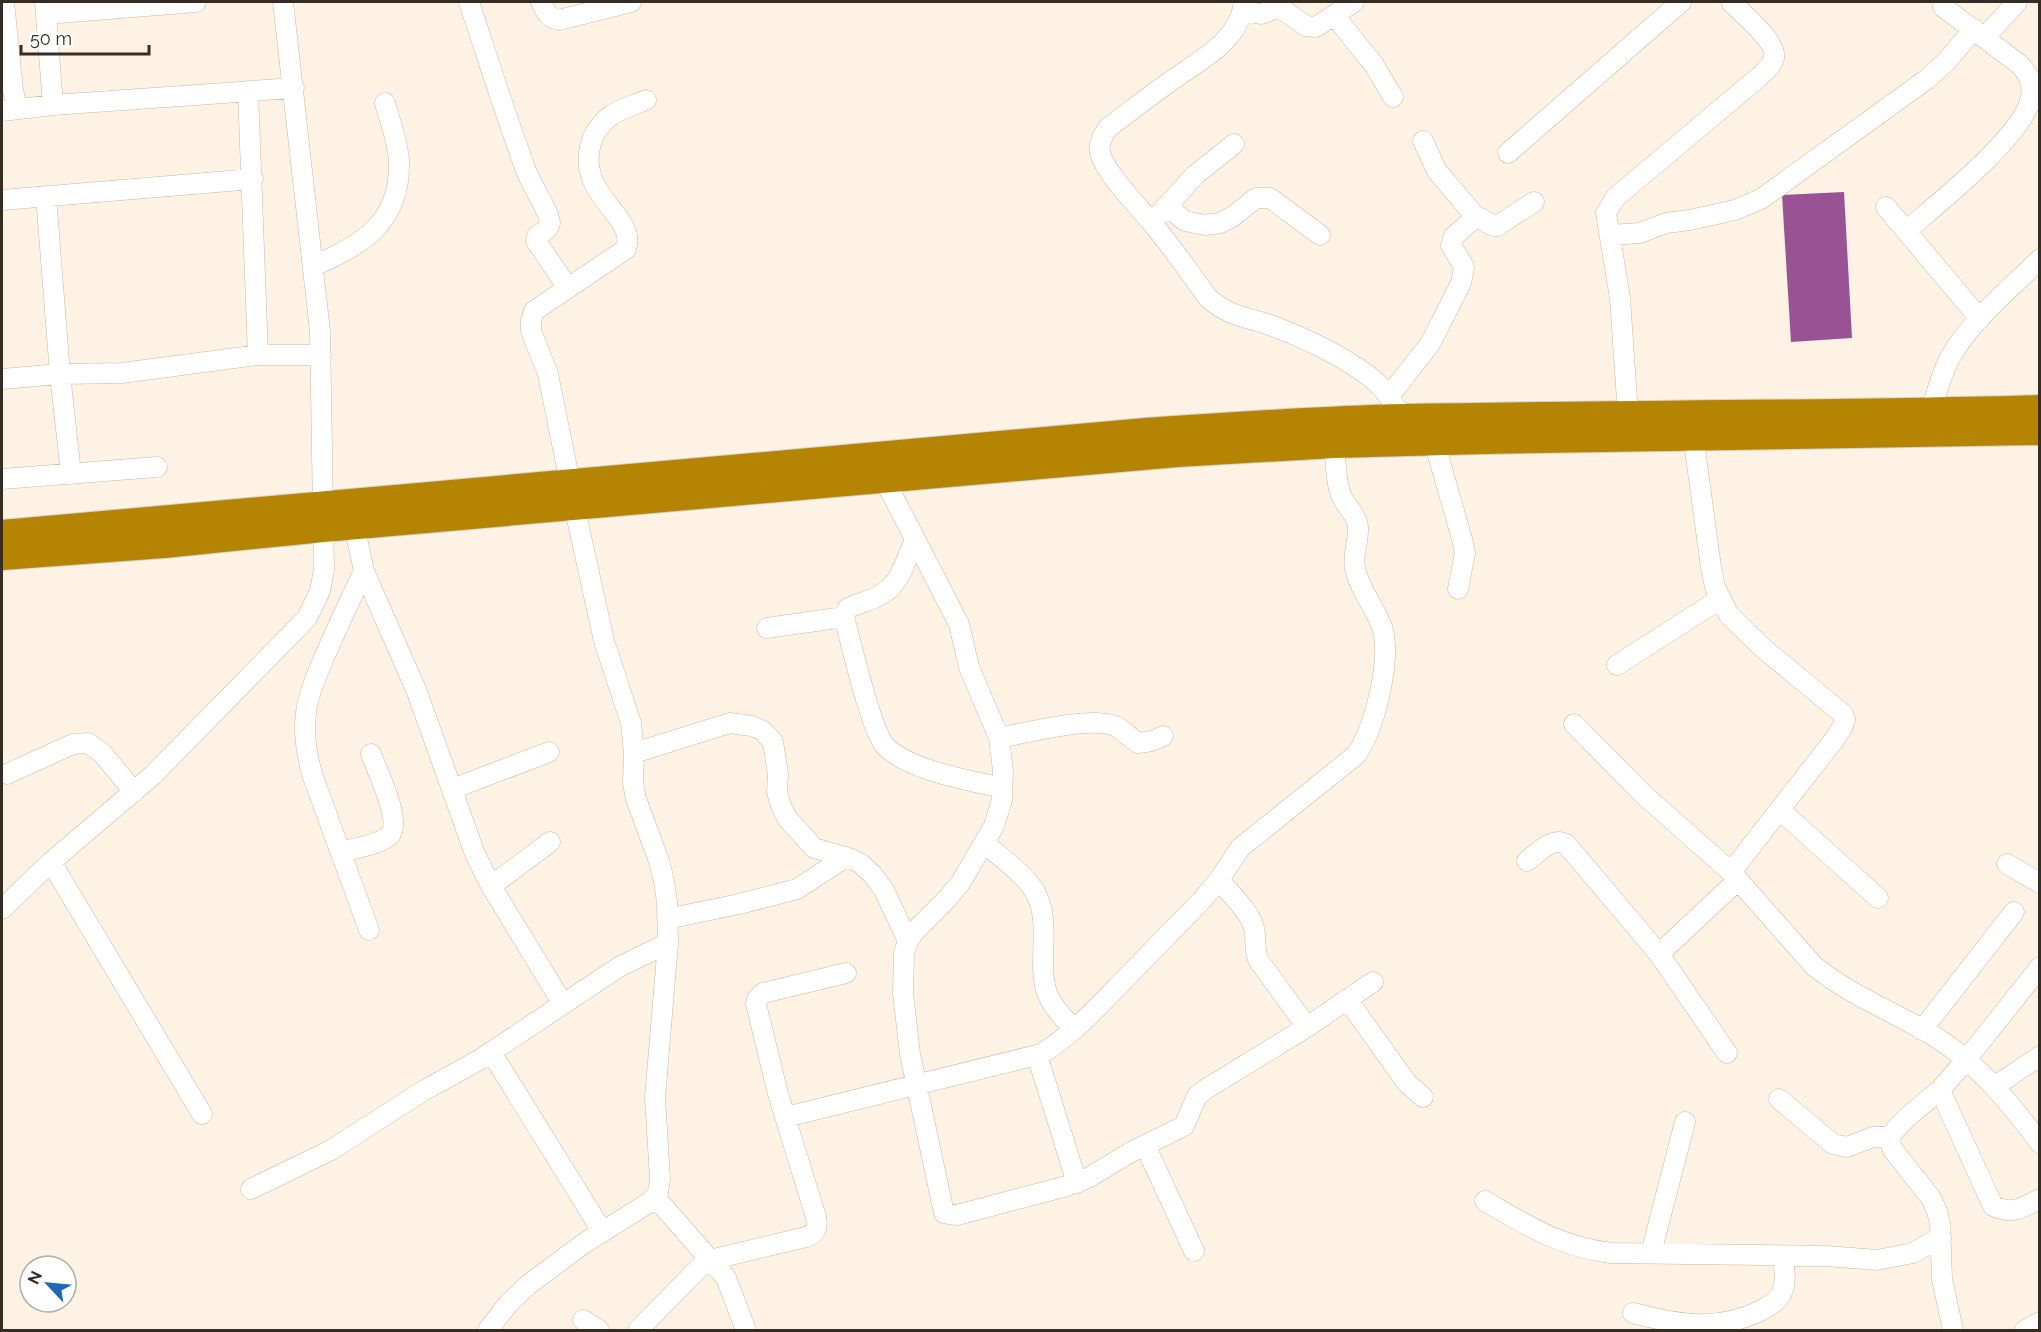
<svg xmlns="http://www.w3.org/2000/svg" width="2041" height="1332" font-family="Raleway,sans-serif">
<rect width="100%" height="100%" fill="#fef2e4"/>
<!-- building -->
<path fill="#995395" d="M1844,192L1852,338L1791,342L1782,195Z"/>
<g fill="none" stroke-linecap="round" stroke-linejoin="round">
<!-- minor casing -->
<g stroke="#cbb7a1" stroke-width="21">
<path id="minor" d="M4,2L13,90L17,109
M45,2L53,105
M469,2C488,59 506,117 527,173C531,183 551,216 550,223C549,229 542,233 537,236L536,241L568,288
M541,2C545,11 548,18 559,20L631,2
M1244,2C1240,42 1198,61 1168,83C1148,97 1128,113 1109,127C1103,135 1098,142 1100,153C1106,174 1138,206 1152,223C1172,247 1190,273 1208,298C1230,317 1245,316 1270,325C1303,337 1359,363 1382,388C1390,397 1396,408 1403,418
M1243,11L1261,14L1279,7L1306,26L1316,27L1354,2
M46,14L196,2
M1334,15L1374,65L1393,97
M1985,37L2017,2
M248,91L258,355
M2,111L53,105L294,88
M1423,141L1437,171L1476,217
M1508,153L1681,2
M46,196L60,374L71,474
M2,200L253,179
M1166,206L1185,221L1205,225L1220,223L1232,217L1256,198H1270L1320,235
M1886,207L1980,319
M1158,216L1195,175L1234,144
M1906,231C1936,205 2025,135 2031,97C2033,83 2029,74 2019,64L1943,7
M1611,235L1640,233L1666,223L1690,220L1735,210L1761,199L1927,79L1946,62L1974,29
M313,266C363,245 401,222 399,161C398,142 390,121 385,103
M2,379L60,374L122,373L258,355H321
M1389,396L1430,344L1461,283L1464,267L1451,245L1454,236L1476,217C1485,217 1487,227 1497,226L1534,202
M1931,412C1937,392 1942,370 1954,351C1976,316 2011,288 2040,259
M1628,415L1620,298L1606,213L1616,197L1759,77C1764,72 1772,66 1774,58C1778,43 1742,13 1731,2
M1693,435L1711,567L1715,587L1729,615L1764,649L1843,714L1845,719L1843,726L1834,740L1731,872L1814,966C1851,996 1897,1013 1937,1038C1979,1065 2010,1103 2040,1143
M1434,441L1462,539L1465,553L1458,589
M2,479L157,467
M884,479L959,624L969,667L999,738L1003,770L1002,800L994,826L961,882L948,898L915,931L908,941L904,953L903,993L910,1054L944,1213L957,1215L1067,1186L1088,1178L1131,1152L1184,1126L1197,1096L1206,1089L1307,1027L1373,982
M570,483L548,374L531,331V321L534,311L626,249C638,215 573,195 592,140C595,131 604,120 612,115C622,108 635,105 646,100
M354,525L364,571L417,692L475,854L491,886L563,1004
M915,539C907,557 901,582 884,593C873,600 859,603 848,608L844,617C851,642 871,732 886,747C911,771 969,780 1002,788
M364,571C350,600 336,630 323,660C316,677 308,695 306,713C303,734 307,754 312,774L369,930
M767,628L844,617
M1617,665L1720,599
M1574,724L1644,795L1731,872
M999,738C1026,733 1090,716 1115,726C1124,730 1130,738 1138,743L1152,741L1163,736
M634,753L730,723L752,726L763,731L773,742L778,774L777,792L781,806L787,818L814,848L849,858L860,863L872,874L884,890L908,941
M7,774L73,744L88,743L102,753L134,792
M452,789L549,752
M1780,810L1878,898
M984,843C1000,857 1029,877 1037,896C1051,926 1037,962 1047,993C1052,1007 1065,1019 1074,1030
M341,852C352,849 382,844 390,835C402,820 377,771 371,754
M1527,861C1539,852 1553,835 1567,845L1659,954
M51,862L202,1114
M2007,864L2040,883
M1219,880C1229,892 1251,913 1254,928C1257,939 1253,950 1259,961L1307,1027
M491,886L550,842
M2,909L51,862L153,775L307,618L320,591L324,570L320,331L283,2
M667,919L739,904L797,889L846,857
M2040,967L1966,1060L1940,1090L1993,1206C2012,1215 2022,1208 2040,1199
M1347,999L1407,1083L1423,1097
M1922,1030L2014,912
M491,1052L602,1231
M1727,1053L1659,954L1738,880
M1037,1055L1077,1183
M1995,1086L2040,1056
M1940,1090C1928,1100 1897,1124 1891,1136C1889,1141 1891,1145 1893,1150L1931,1198L1937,1211L1940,1224L1942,1279L1953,1330
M1779,1099L1833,1144L1847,1147L1873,1137L1891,1136
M786,1117L1041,1054C1072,1035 1096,1009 1121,983C1148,955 1175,928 1202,900L1219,880L1240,848L1356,755C1375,729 1392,658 1382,627C1375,607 1359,589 1355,568C1352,554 1359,541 1358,527C1357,514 1345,506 1341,495C1335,480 1336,460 1334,444
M1145,1145L1194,1251
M251,1189L331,1150L423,1091L479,1060L619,967L668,943
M655,1197L726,1278L746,1330
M1485,1201C1530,1227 1558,1246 1611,1253L1826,1256L1877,1260L1913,1253L1941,1237
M1651,1253L1685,1122
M1633,1313C1679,1325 1718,1332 1762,1310C1769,1306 1779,1301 1782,1292C1787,1281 1784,1268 1783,1256
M583,1320L599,1330
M488,1330L508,1304L528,1285L583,1244L650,1202L658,1193L660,1179L655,1098L668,943L667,902L664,881L659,861L636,799L633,783L634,753L631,723L604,641L574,505
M638,1330L700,1267L710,1260L806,1237C817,1233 818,1228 816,1217L778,1094L756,1004L757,999L763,993L846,973
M2025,1330L2040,1322"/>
</g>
<!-- highway casing -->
<g stroke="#d7d5d3" stroke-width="30">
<path id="highway" d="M2,534L1146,432C1232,426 1318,420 1404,418C1616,414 1828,415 2040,409
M2,556L164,544L323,528L1177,453L1334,444L1484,440L2040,431"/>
</g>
<!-- minor -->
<use href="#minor" stroke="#fff" stroke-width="20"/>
<!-- highway -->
<use href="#highway" stroke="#b68403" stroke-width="28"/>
</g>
<!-- border -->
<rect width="2041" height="1332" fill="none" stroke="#352d24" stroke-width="6"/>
<!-- north arrow -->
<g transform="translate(48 1284) rotate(296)"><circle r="28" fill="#ffffff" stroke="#aeaba7" stroke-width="1.5"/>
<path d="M0-4.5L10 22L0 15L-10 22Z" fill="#1d68b8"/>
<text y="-9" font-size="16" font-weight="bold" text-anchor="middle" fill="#352d24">N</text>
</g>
<!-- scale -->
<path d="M21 45v9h128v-9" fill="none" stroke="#352d24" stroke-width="3"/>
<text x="30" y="45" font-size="18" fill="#352d24" stroke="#ffffff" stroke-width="4.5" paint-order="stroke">50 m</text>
</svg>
